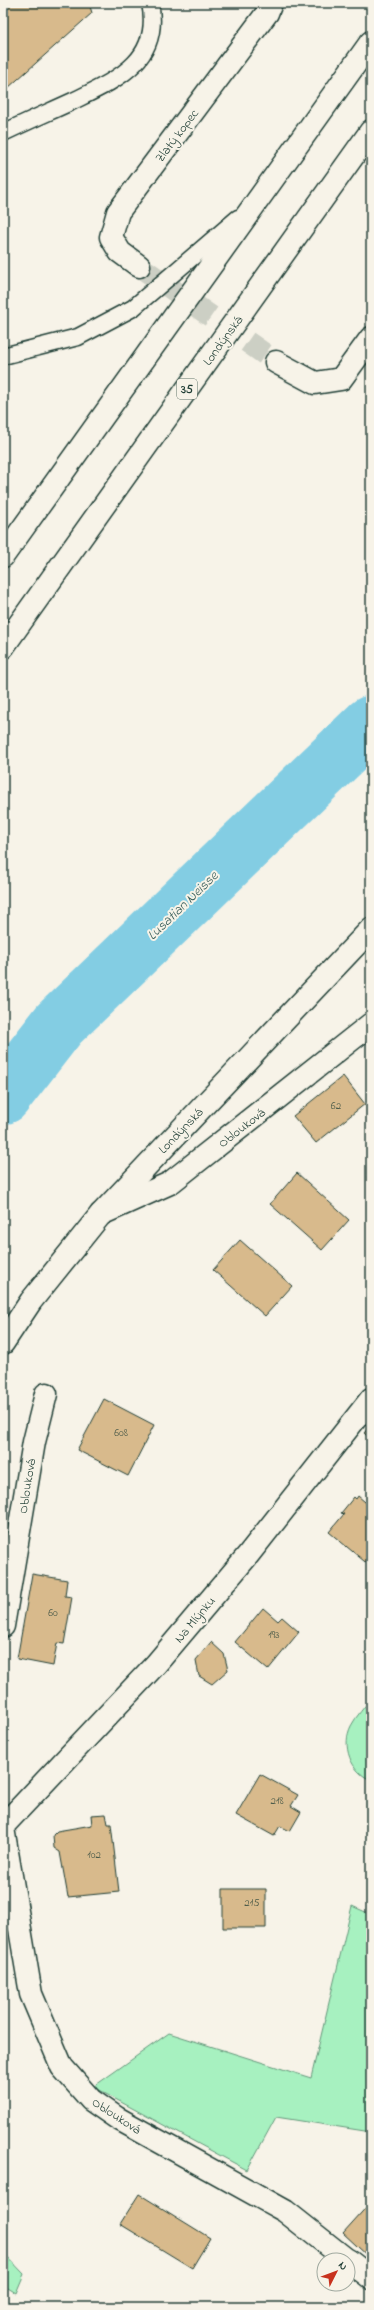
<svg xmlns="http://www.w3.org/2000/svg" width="374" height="2310" font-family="'Indie Flower',sans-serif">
<rect width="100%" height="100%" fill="#f7f3e8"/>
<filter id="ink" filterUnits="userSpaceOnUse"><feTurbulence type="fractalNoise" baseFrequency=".025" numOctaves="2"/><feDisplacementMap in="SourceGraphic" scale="8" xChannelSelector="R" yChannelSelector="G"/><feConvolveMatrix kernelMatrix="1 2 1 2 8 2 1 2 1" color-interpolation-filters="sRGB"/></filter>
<g filter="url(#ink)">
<!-- green -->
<path fill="#a7f1c0" stroke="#63977a" d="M371,1698V1780C351,1772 341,1746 351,1726C356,1716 365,1707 371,1698Z
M352,1906L370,1914L371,1912V2132L276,2117L247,2170L93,2087L169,2033L311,2078Z
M3,2252L24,2274L16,2293L3,2285Z"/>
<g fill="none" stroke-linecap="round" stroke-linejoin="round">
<!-- river -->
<path stroke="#83cde3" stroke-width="57" d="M3,1096L59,1024L371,724"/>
</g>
<!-- building -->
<path fill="#d8ba8c" stroke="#1f3d34" d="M3,3H89L92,13L8,88H3Z
M343,1076L365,1104L316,1143L293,1116Z
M297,1173L349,1220L322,1250L270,1204Z
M240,1240L292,1286L265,1316L213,1270Z
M104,1399L154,1425L128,1476L77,1450Z
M371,1425V1439L364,1433Z
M358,1496L371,1507L370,1566L329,1532L344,1514L341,1513L354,1497L356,1499Z
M32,1574L67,1580L65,1596L72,1597L64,1644L57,1643L53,1666L17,1659Z
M263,1608L278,1621L282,1617L299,1632L268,1670L235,1642Z
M211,1642L224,1654L228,1670L212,1684L199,1676L196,1660Z
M260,1774L298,1795L291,1806L301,1812L290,1831L280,1826L274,1836L236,1815Z
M106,1814L108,1824H111L119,1892L68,1897L60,1852L54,1848L53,1835L57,1831L92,1825L91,1815Z
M223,1889H266V1928H223Z
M139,2194L210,2238L192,2268L120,2224Z
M371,2202V2259L343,2233Z"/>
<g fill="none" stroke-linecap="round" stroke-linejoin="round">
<!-- minor-tunnel -->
<path stroke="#cccfc4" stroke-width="22" stroke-dasharray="22 11" stroke-linecap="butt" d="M139,266L276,362"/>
<!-- service casing -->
<g stroke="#1f3d34" stroke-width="19">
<path id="service" d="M3,133C26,122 49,112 73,101C116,80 162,61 150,3
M3,356L78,337L133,308L238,218"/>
</g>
<!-- minor casing -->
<g stroke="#1f3d34" stroke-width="25">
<path id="minor" d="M139,266L120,252L111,237L118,212L267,13L271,3
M276,362L315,383L341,379L371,338
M101,1214L170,1183L371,1024
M3,1626L34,1442L46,1394
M3,1826L156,1664L248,1555L371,1399
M3,1828L31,1994L62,2067L91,2100L117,2118L285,2211L347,2260
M348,2260L371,2278"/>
</g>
<!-- tertiary casing -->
<g stroke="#1f3d34" stroke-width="25">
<path id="tertiary" d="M3,1343L31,1301L101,1214L371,929"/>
</g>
<!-- trunk casing -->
<g stroke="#1f3d34" stroke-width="25">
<path id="trunk" d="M3,556L371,42
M3,647L371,131"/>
</g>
<!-- service -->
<use href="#service" stroke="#f7f3e8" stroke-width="16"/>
<!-- minor -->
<use href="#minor" stroke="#f7f3e8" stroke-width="22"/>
<!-- tertiary -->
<use href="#tertiary" stroke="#f7f3e8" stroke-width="22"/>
<!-- trunk -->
<use href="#trunk" stroke="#f7f3e8" stroke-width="22"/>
</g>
</g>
<g text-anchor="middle" stroke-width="4" stroke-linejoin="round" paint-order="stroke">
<!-- number labels -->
<g font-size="11" fill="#4d5c4a">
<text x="336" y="1109">62</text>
<text x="121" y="1436">608</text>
<text x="53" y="1616">60</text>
<text x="274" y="1638">193</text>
<text x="277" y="1804">218</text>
<text x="94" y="1858">102</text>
<text x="252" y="1906">215</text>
</g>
<!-- shield labels -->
<rect fill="#f7f3e8" stroke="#60746a" stroke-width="1" x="177" y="379" width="20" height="20" rx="3"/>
<g font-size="12" font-weight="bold" fill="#1f3d34">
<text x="187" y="393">35</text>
</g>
<!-- street labels -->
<g font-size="13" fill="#1f3d34" stroke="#f7f3e8">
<text transform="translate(176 135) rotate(-53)" y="5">Zlatý kopec</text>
<text transform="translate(222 340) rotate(-54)" y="5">Londýnská</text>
<text transform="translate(241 1127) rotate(-38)" y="5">Oblouková</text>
<text transform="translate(180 1130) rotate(-46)" y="5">Londýnská</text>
<text transform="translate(26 1486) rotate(-81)" y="5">Oblouková</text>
<text transform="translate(194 1619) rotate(-50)" y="5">Na Mlýnku</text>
<text transform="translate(117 2115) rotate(33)" y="5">Oblouková</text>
</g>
<!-- water labels -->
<g font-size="14" font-style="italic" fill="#335a57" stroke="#f7f3e8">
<text transform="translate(182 905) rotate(-44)" y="5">Lusatian Neisse</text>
</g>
</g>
<!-- margin -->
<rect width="374" height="2310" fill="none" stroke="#f7f3e8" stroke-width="16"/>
<rect x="8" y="8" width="358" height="2294" fill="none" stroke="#1f3d34" stroke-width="1.5" filter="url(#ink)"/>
<!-- north arrow -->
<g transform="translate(336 2272) rotate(48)"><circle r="19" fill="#f7f3e8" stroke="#a1aaa0"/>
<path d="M0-3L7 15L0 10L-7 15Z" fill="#c8321e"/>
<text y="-6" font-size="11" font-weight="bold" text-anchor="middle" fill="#1f3d34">N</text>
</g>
</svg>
